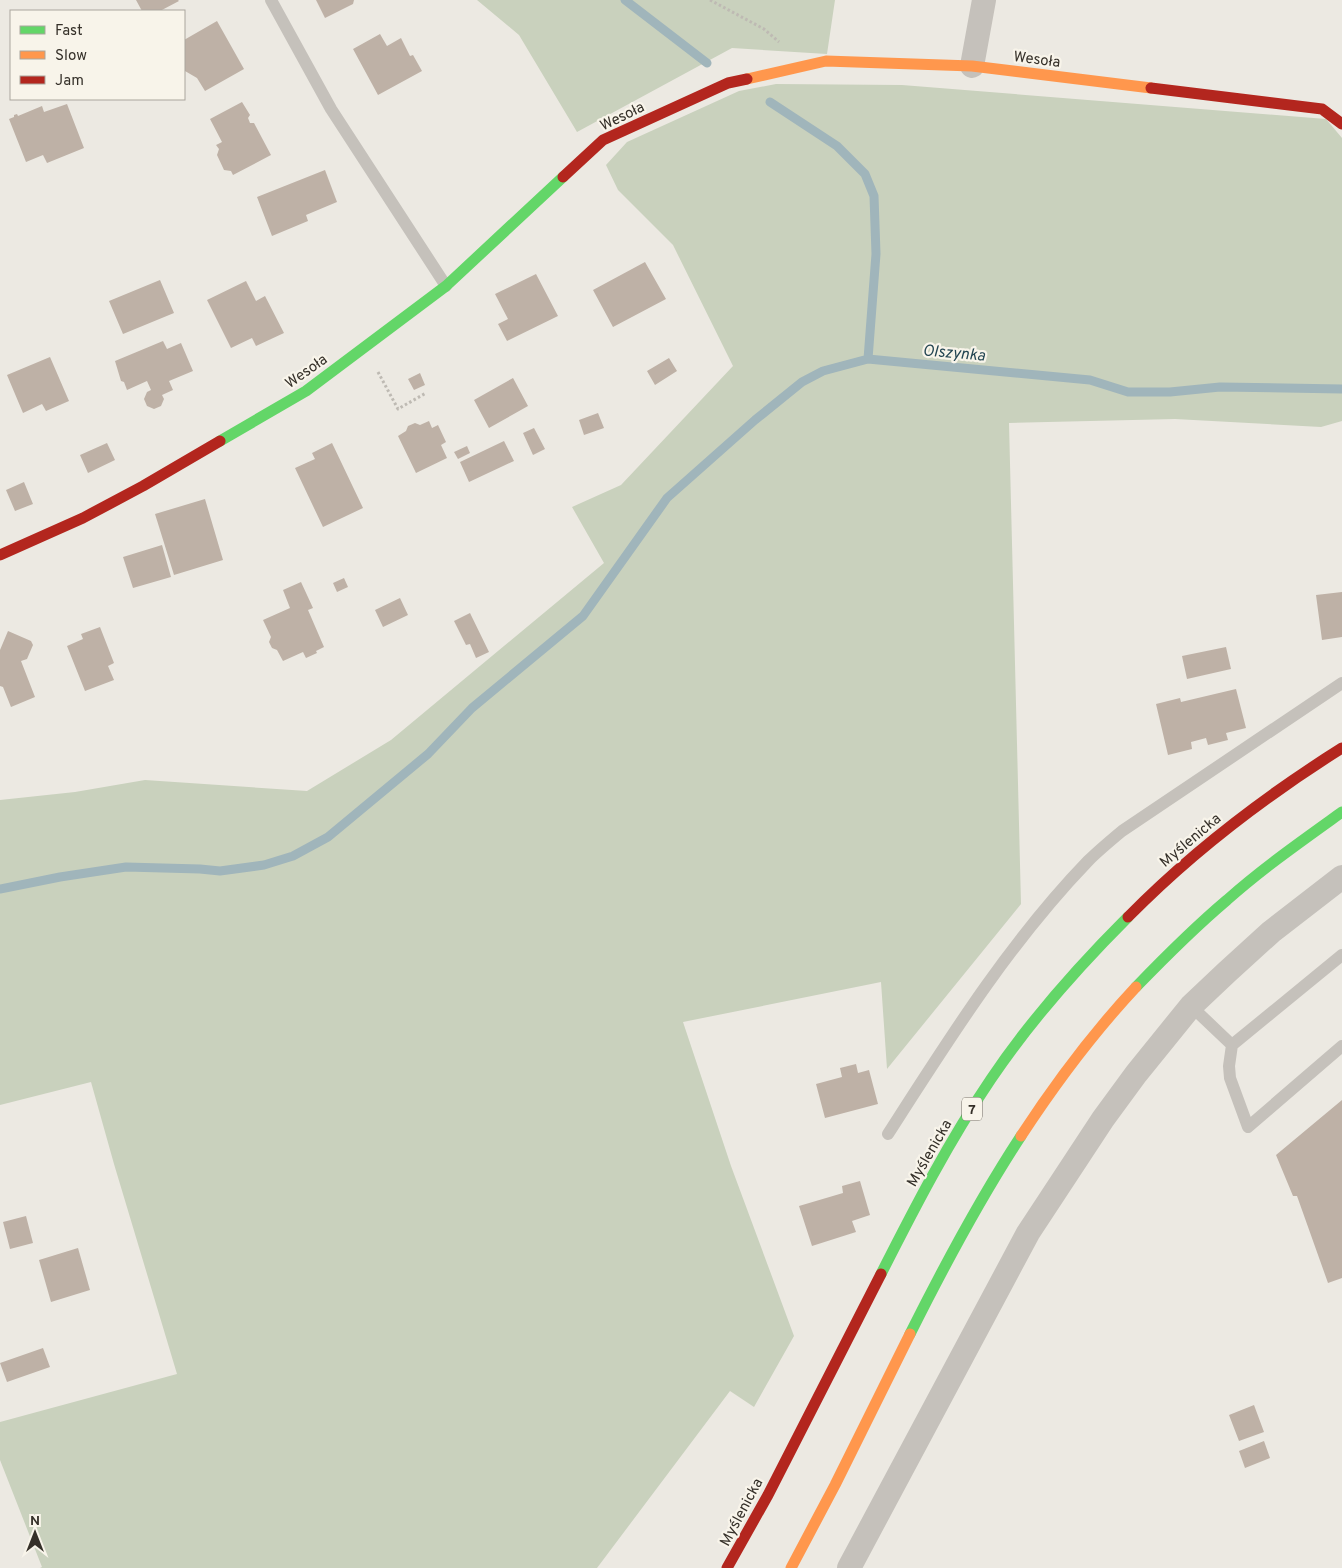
<svg xmlns="http://www.w3.org/2000/svg" width="1342" height="1568" font-family="Overpass,sans-serif">
<rect width="100%" height="100%" fill="#ece9e2"/>
<!-- green -->
<path fill="#c9d1bd" d="M477,0H835L827,54L732,48L577,132L519,35Z
M776,84L902,85L1326,119L1342,138V421L1321,427L1175,419L1009,423L1021,904L887,1069L881,982L683,1022L731,1166L794,1336L754,1407L730,1391L597,1568H40L42,1567L0,1460V1422L177,1374L114,1164L91,1082L0,1105V800L75,792L145,780L307,791L391,740L604,563L572,507L621,485L733,366L673,245L618,190L606,165L627,142L739,91Z"/>
<g fill="none" stroke-linecap="round" stroke-linejoin="round">
<!-- stream -->
<path stroke="#a0b5bb" stroke-width="9" d="M625,0L707,63
M770,102L837,146L865,174L874,196L876,254L868,359
M0,889L60,877L126,867L200,869L220,871L264,865L293,856L328,837L428,754L472,708L583,616L667,498L755,420L802,382L823,371L868,359L1090,380L1128,392H1170L1220,387L1342,389"/>
</g>
<!-- building -->
<path fill="#beb1a6" d="M136,0H178L179,1L160,11H142Z
M316,0H354L353,4L325,18Z
M217,21L244,69L205,91L197,78L185,71L184,68V40Z
M380,34L387,46L401,38L410,56L413,55L422,71L378,95L353,49Z
M242,102L250,115L248,118L250,123H254L271,155L233,175L231,171L224,170L217,155L219,149L216,145L222,142L210,119Z
M67,104L84,148L47,163L43,155L26,162L9,119L14,117V115L17,114L18,116L42,106L44,112Z
M325,170L337,202L306,215L308,221L272,236L257,197Z
M645,262L666,299L613,327L593,290Z
M536,274L558,316L507,341L498,324L508,319L495,294Z
M160,280L174,313L123,334L109,301Z
M246,281L256,301L265,296L284,333L256,346L252,338L231,348L207,300Z
M163,341L167,349L181,343L193,371L169,381L173,390L162,395L164,399L161,406L154,409L147,406L144,399L147,392L151,390L147,381L127,390L124,382L121,381L115,361Z
M50,357L69,401L46,411L42,404L23,413L7,375Z
M669,358L677,371L655,385L647,371Z
M420,373L425,385L414,390L408,379Z
M513,378L528,406L489,428L474,400Z
M598,413L604,428L584,435L579,420Z
M429,421L432,428L438,425L446,442L441,445L447,458L416,473L398,436L406,431L408,426L415,423L420,425Z
M534,428L545,449L533,455L523,433Z
M504,441L514,461L469,482L460,462Z
M107,443L115,460L88,473L80,455Z
M332,443L363,508L323,527L295,468L315,459L312,453Z
M467,446L470,453L458,459L454,452Z
M24,482L33,504L15,511L6,490Z
M205,499L223,560L174,575L155,514Z
M162,545L171,577L133,588L123,557Z
M344,578L348,587L337,592L333,583Z
M301,582L313,608L308,610L324,647L316,651L317,653L306,658L303,652L283,661L277,650L272,648L269,642L271,637L263,620L290,608L283,590Z
M1342,592V637L1322,640L1316,595Z
M400,598L408,615L383,627L375,610Z
M470,613L489,652L476,658L470,644L466,645L454,621Z
M100,627L114,663L108,666L114,680L85,691L67,646L83,639L81,634Z
M8,631L31,641L33,645L27,659L21,661L35,697L11,707L3,687L0,686V650Z
M1226,647L1231,669L1187,679L1182,656Z
M1236,689L1246,728L1226,733L1228,740L1208,745L1206,738L1191,742L1192,749L1168,755L1156,704L1180,698L1181,702Z
M856,1064L858,1073L869,1070L878,1104L825,1118L816,1084L842,1077L840,1068Z
M1342,1100V1278L1328,1283L1297,1196H1293L1276,1155Z
M860,1181L870,1215L852,1221L856,1232L812,1246L799,1206L843,1193L842,1186Z
M26,1216L33,1243L10,1249L3,1222Z
M78,1248L90,1290L51,1302L39,1260Z
M43,1348L50,1367L7,1382L0,1363Z
M1254,1405L1264,1432L1239,1441L1229,1415Z
M1264,1441L1270,1458L1245,1468L1239,1451Z"/>
<g fill="none" stroke-linecap="round" stroke-linejoin="round">
<!-- path -->
<path stroke="#bebab3" stroke-width="3" stroke-dasharray="2.5 2.5" stroke-linecap="butt" d="M710,0L764,29L779,42
M378,372L398,409L426,393"/>
<!-- lane -->
<path stroke="#c5c1bb" stroke-width="12" d="M271,0L331,109L446,286
M1342,955L1232,1045L1229,1066L1230,1078L1248,1127L1342,1046
M1191,1006L1232,1045
M888,1134C949,1039 1009,943 1088,861C1098,851 1110,841 1122,831L1342,683"/>
<!-- street -->
<path stroke="#c5c1bb" stroke-width="24" d="M972,66L984,0
M849,1568L1028,1233L1103,1119L1136,1074L1191,1006L1227,972L1271,932L1342,877"/>
<!-- fast -->
<path stroke="#63d668" stroke-width="11" d="M220,441L306,391L446,286L563,177
M1136,987C1165,957 1195,927 1227,900C1263,868 1303,840 1342,812
M881,1274C915,1207 949,1141 991,1079C1030,1021 1078,967 1128,917
M910,1334C944,1266 979,1200 1021,1136"/>
<!-- slow -->
<path stroke="#ff974d" stroke-width="11" d="M747,79L826,61L972,66L1151,88
M1021,1136C1055,1084 1093,1033 1136,987
M791,1568L835,1485L910,1334"/>
<!-- jam -->
<path stroke="#b3261e" stroke-width="11" d="M1151,88L1322,109L1342,124
M563,177L603,140L728,83L747,79
M0,555L83,518L143,486L220,441
M1128,917C1192,852 1264,797 1342,748
M727,1568L768,1495L881,1274"/>
</g>
<g text-anchor="middle" stroke-width="4.5" stroke-linejoin="round" paint-order="stroke">
<!-- shield labels -->
<rect fill="#f8f4ea" stroke="#706b63" stroke-width="1" x="962" y="1097.5" width="20" height="23" rx="4"/>
<g font-size="14" font-weight="bold" fill="#353029">
<text x="972" y="1114">7</text>
</g>
<!-- street labels -->
<g font-size="15" fill="#353029" stroke="#f8f4ea">
<text transform="translate(1037 59) rotate(7)" y="5">Wesoła</text>
<text transform="translate(622 116) rotate(-26)" y="5">Wesoła</text>
<text transform="translate(306 371) rotate(-35)" y="5">Wesoła</text>
<text transform="translate(1190 840) rotate(-40)" y="5">Myślenicka</text>
<text transform="translate(929 1153) rotate(-60)" y="5">Myślenicka</text>
<text transform="translate(741 1512) rotate(-62)" y="5">Myślenicka</text>
</g>
<!-- water labels -->
<g font-size="16" font-style="italic" fill="#234552" stroke="#f8f4ea">
<text transform="translate(954 352) rotate(5)" y="6">Olszynka</text>
</g>
</g>
<!-- legend -->
<rect x="10" y="10" width="175" height="90" fill="#f8f4ea" stroke="#aaa69d"/>
<rect x="20" y="26" width="25" height="8" fill="#63d668" stroke="#aaa69d"/>
<text x="55" y="35" font-size="15" fill="#353029">Fast</text>
<rect x="20" y="51" width="25" height="8" fill="#ff974d" stroke="#aaa69d"/>
<text x="55" y="60" font-size="15" fill="#353029">Slow</text>
<rect x="20" y="76" width="25" height="8" fill="#b3261e" stroke="#aaa69d"/>
<text x="55" y="85" font-size="15" fill="#353029">Jam</text>
<!-- north arrow -->
<g transform="translate(35 1533)" stroke="#f8f4ea" stroke-width="4" paint-order="stroke">
<path d="M0-4L9 19L0 12L-9 19Z" fill="#353029"/>
<text y="-8" font-size="14" font-weight="bold" text-anchor="middle" fill="#353029">N</text>
</g>
</svg>
